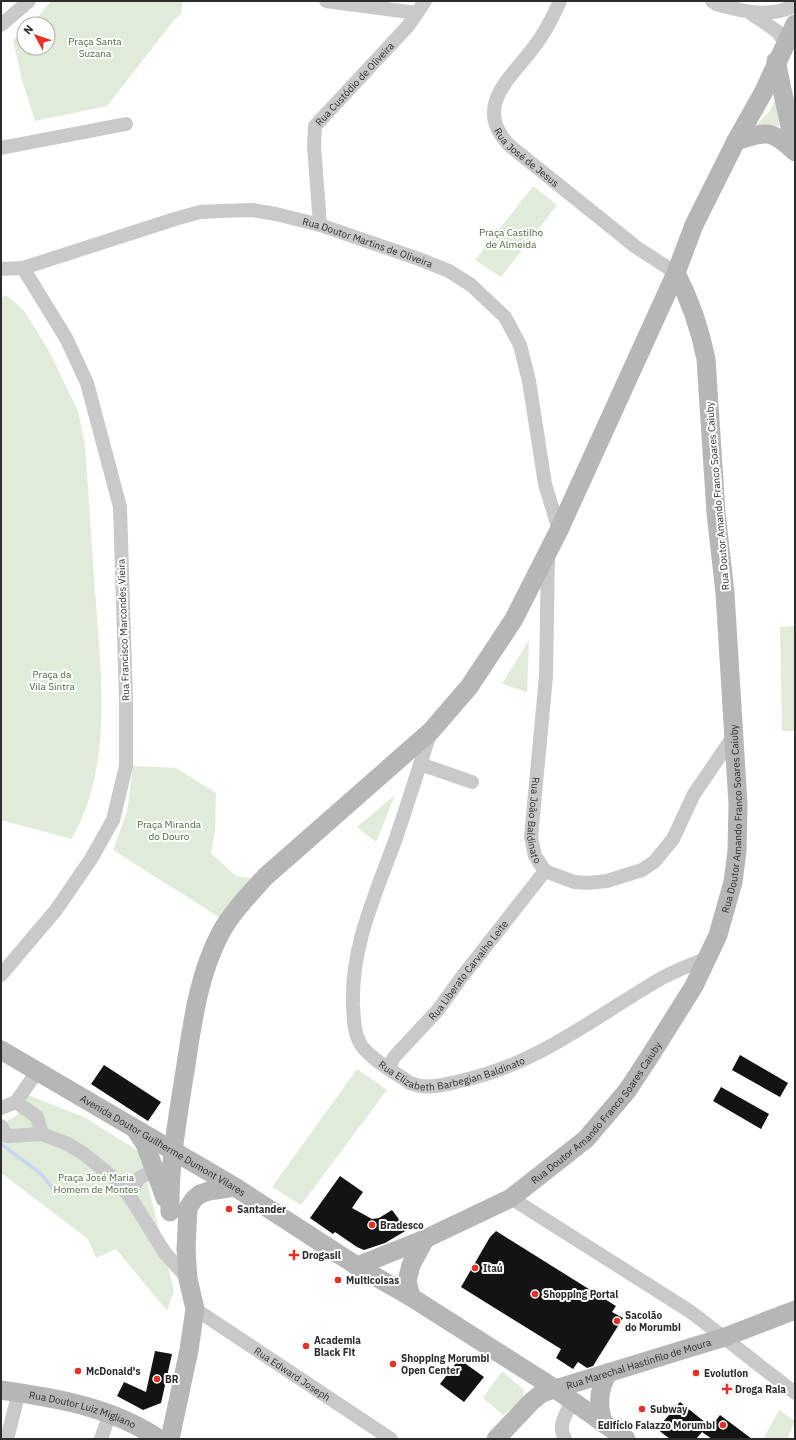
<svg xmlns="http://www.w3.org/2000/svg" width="796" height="1440" font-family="'IBM Plex Sans',sans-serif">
<rect width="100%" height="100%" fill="#fff"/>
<!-- green -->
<path fill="#e0ebd9" d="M51,1H183L181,14L174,20L107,106L35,121L22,80L13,40L24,32V48H48V24H32Z
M776,97L779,126L756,125L770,111Z
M533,186L557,205L501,277L475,260Z
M6,295L18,305L25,312L49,351L78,411L85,445C89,498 92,552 96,605C102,685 112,765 72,839L1,820V298Z
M795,626V731H782L780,627Z
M529,640L527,692L502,684Z
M133,766L176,768L216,793L215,832L211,853L236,876L255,879L222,919L113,850L127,812Z
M395,795L376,842L357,827Z
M357,1069L387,1090L301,1205L272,1187Z
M28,1095L84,1117L140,1152L174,1291L167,1311L116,1249L96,1258L88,1239L1,1173V1125L17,1115Z
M502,1371L524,1390L522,1400L503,1415L483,1398Z
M779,1410L795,1421L787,1439H763Z"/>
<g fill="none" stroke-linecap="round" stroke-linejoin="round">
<!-- stream -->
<path stroke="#c4d7ec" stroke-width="3.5" d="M1,1144L40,1173L56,1192"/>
</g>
<!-- building -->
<path fill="#131313" d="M740,1055L788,1083L780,1097L732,1070Z
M104,1065L161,1102L148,1121L91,1084Z
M721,1087L769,1114L761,1129L713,1101Z
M340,1176L363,1192L352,1208L372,1219L379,1218L392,1210L407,1230L385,1243L364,1250L357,1247L335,1232L333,1234L310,1218Z
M496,1231L616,1306L612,1312L623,1318L593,1366L587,1368L578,1362L573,1369L556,1358L561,1349L461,1287L490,1237Z
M155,1351L172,1354L161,1403L143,1410L117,1396L124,1382L146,1392Z
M459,1359L484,1377L464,1402L440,1384Z
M680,1402L711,1427L720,1415L752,1439H712L702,1432L696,1439H670L657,1429Z"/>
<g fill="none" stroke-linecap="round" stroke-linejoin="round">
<!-- street -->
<g stroke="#c9c9c9" stroke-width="14">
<path d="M326,1L417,13"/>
<path id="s1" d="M560,1C553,17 545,33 534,47C510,79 472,107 510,146L636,247L676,273"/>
<path d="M712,1L716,4C742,11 770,19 795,5"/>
<path d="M752,14L778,32L785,43"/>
<path d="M1,25L29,1"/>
<path d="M1,148L126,124"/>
<path id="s2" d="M320,225L314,146L315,126L408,26L425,1"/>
<path id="s3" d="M1,269L23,268L175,219L200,212L220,211L252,210L276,214L320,225L419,259L449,271L471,285L505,317L520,345L529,381L545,484L559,530"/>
<path id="s4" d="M548,554L546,676L531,837L535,856L545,871L574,882L587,883L607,881L642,870L654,862L673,839L694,794L733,737"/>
<path id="s5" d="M431,731C419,767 408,803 396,838C376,894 351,945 353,1005C354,1017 353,1029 359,1041C365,1056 396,1073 410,1083C427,1090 443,1085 460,1081C539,1064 594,1017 662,978C676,970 692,965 706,958"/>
<path d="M420,764L472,782"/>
<path d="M1,975L56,910L91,859L113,820L126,766V700L120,507L87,383L66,338L23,268"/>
<path id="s6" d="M388,1067L395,1056L438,1010L461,978L545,871"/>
<path d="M16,1102L37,1117L42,1134"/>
<path d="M1,1108L16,1102L38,1070"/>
<path d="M1,1126L7,1136L42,1134L68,1144L84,1154L116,1180L132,1200L165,1253L188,1279"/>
<path d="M129,1196L138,1179L155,1169"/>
<path d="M511,1198L691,1312L795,1393"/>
<path id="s7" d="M195,1309L391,1439"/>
<path d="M7,1439L19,1392"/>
<path d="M101,1439L110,1413"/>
<path d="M565,1439C557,1426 566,1414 572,1402"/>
</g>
<!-- secondary -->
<g stroke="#b6b6b6" stroke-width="19">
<path d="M776,61L795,150"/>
<path d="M736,141C766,131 771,129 795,152"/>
<path id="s8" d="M1,1050L235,1187L357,1266L411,1297L554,1388L626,1439"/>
<path d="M135,1129L145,1144L165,1198"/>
<path d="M170,1212C169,1166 177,1122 184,1077C192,1028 197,978 220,934C231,913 250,894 265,877L431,731L469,687L514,619L559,530L676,273L694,225L736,141L763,93L795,24"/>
<path id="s9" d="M357,1266L425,1239L511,1198L586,1139L627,1091L650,1056L694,986L718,935L733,882L737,851L738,804L725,593L716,513L706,359C700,329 690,300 676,273"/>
<path d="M411,1297L407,1281L411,1265L425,1239"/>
<path id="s10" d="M1,1390C56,1398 112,1407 159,1439"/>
<path d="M604,1424C597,1406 598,1390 608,1373"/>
<path d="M170,1439L189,1350L195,1309L188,1279L186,1249L188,1208L194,1199L200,1194L209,1191L235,1187"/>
<path id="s11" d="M496,1439L531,1402L542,1393L725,1337L795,1310"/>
</g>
</g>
<!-- markers -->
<g fill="#eb2f26" stroke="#fff" stroke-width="1.5">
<circle cx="229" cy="1209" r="4"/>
<circle cx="372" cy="1225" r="4"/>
<path d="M292 1249h4v4h4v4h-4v4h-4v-4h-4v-4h4z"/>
<circle cx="475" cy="1268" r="4"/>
<circle cx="338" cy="1280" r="4"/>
<circle cx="535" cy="1294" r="4"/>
<circle cx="617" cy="1321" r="4"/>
<circle cx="306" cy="1346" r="4"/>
<circle cx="393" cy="1364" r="4"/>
<circle cx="78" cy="1371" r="4"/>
<circle cx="696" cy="1373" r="4"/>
<circle cx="157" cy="1379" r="4"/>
<path d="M725 1383h4v4h4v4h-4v4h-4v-4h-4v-4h4z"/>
<circle cx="642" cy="1409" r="4"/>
<circle cx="723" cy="1425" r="4"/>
</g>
<g text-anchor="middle" stroke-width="4" stroke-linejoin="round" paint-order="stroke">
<!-- park labels -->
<g font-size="10" fill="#496938" stroke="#fff">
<text x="95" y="45">Praça Santa<tspan x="95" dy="12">Suzana</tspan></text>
<text x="511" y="236">Praça Castilho<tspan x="511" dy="12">de Almeida</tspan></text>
<text x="52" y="678">Praça da<tspan x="52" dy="12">Vila Sintra</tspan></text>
<text x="169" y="828">Praça Miranda<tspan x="169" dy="12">do Douro</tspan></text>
<text x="96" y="1181">Praça José Maria<tspan x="96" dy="12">Homem de Montes</tspan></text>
</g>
<!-- street labels -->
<g font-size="10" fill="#2c2c2c" stroke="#fff">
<text dy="4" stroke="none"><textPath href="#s2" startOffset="157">Rua Custódio de Oliveira</textPath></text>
<text dy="4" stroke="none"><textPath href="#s1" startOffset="189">Rua José de Jesus</textPath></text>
<text dy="4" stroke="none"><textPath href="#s3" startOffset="380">Rua Doutor Martins de Oliveira</textPath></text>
<text transform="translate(717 496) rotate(-95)" y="4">Rua Doutor Amando Franco Soares Caiuby</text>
<text transform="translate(123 630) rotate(-92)" y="4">Rua Francisco Marcondes Vieira</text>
<text dy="4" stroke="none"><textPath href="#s4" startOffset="267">Rua João Baldinato</textPath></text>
<text dy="4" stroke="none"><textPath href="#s9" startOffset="626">Rua Doutor Amando Franco Soares Caiuby</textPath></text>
<text dy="4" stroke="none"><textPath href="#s6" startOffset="126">Rua Liberato Carvalho Leite</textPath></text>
<text dy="4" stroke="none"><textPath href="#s5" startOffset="431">Rua Elizabeth Barbegian Baldinato</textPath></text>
<text dy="4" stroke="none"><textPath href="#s9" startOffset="290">Rua Doutor Amando Franco Soares Caiuby</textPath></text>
<text dy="4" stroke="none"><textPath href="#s8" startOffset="188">Avenida Doutor Guilherme Dumont Vilares</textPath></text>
<text dy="4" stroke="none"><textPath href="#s11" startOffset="166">Rua Marechal Hastinfilo de Moura</textPath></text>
<text dy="4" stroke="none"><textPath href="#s7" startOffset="117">Rua Edward Joseph</textPath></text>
<text dy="4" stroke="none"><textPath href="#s10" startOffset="84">Rua Doutor Luiz Migliano</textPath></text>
</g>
<!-- poi labels -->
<g font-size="10" font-weight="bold" fill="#2c2c2c" stroke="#fff" text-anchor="start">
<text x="237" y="1213">Santander</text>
<text x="380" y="1229">Bradesco</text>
<text x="302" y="1259">Drogasil</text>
<text x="483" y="1272">Itaú</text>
<text x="346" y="1284">Multicoisas</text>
<text x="543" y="1298">Shopping Portal</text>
<text x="625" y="1319">Sacolão<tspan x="625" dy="12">do Morumbi</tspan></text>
<text x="314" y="1344">Academia<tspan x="314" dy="12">Black Fit</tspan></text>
<text x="401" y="1362">Shopping Morumbi<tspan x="401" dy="12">Open Center</tspan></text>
<text x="86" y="1375">McDonald's</text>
<text x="704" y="1377">Evolution</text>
<text x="165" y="1383">BR</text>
<text x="735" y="1393">Droga Raia</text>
<text x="650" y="1413">Subway</text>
<text x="715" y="1429" text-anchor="end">Edifício Falazzo Morumbi</text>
</g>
</g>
<!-- border -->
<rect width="796" height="1440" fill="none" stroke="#2c2c2c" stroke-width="4"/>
<!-- north arrow -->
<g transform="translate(36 36) rotate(310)"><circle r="19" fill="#ffffff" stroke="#ababab"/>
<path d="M0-3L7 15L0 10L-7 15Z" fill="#eb2f26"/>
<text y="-6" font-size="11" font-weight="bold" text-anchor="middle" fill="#2c2c2c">N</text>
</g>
</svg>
